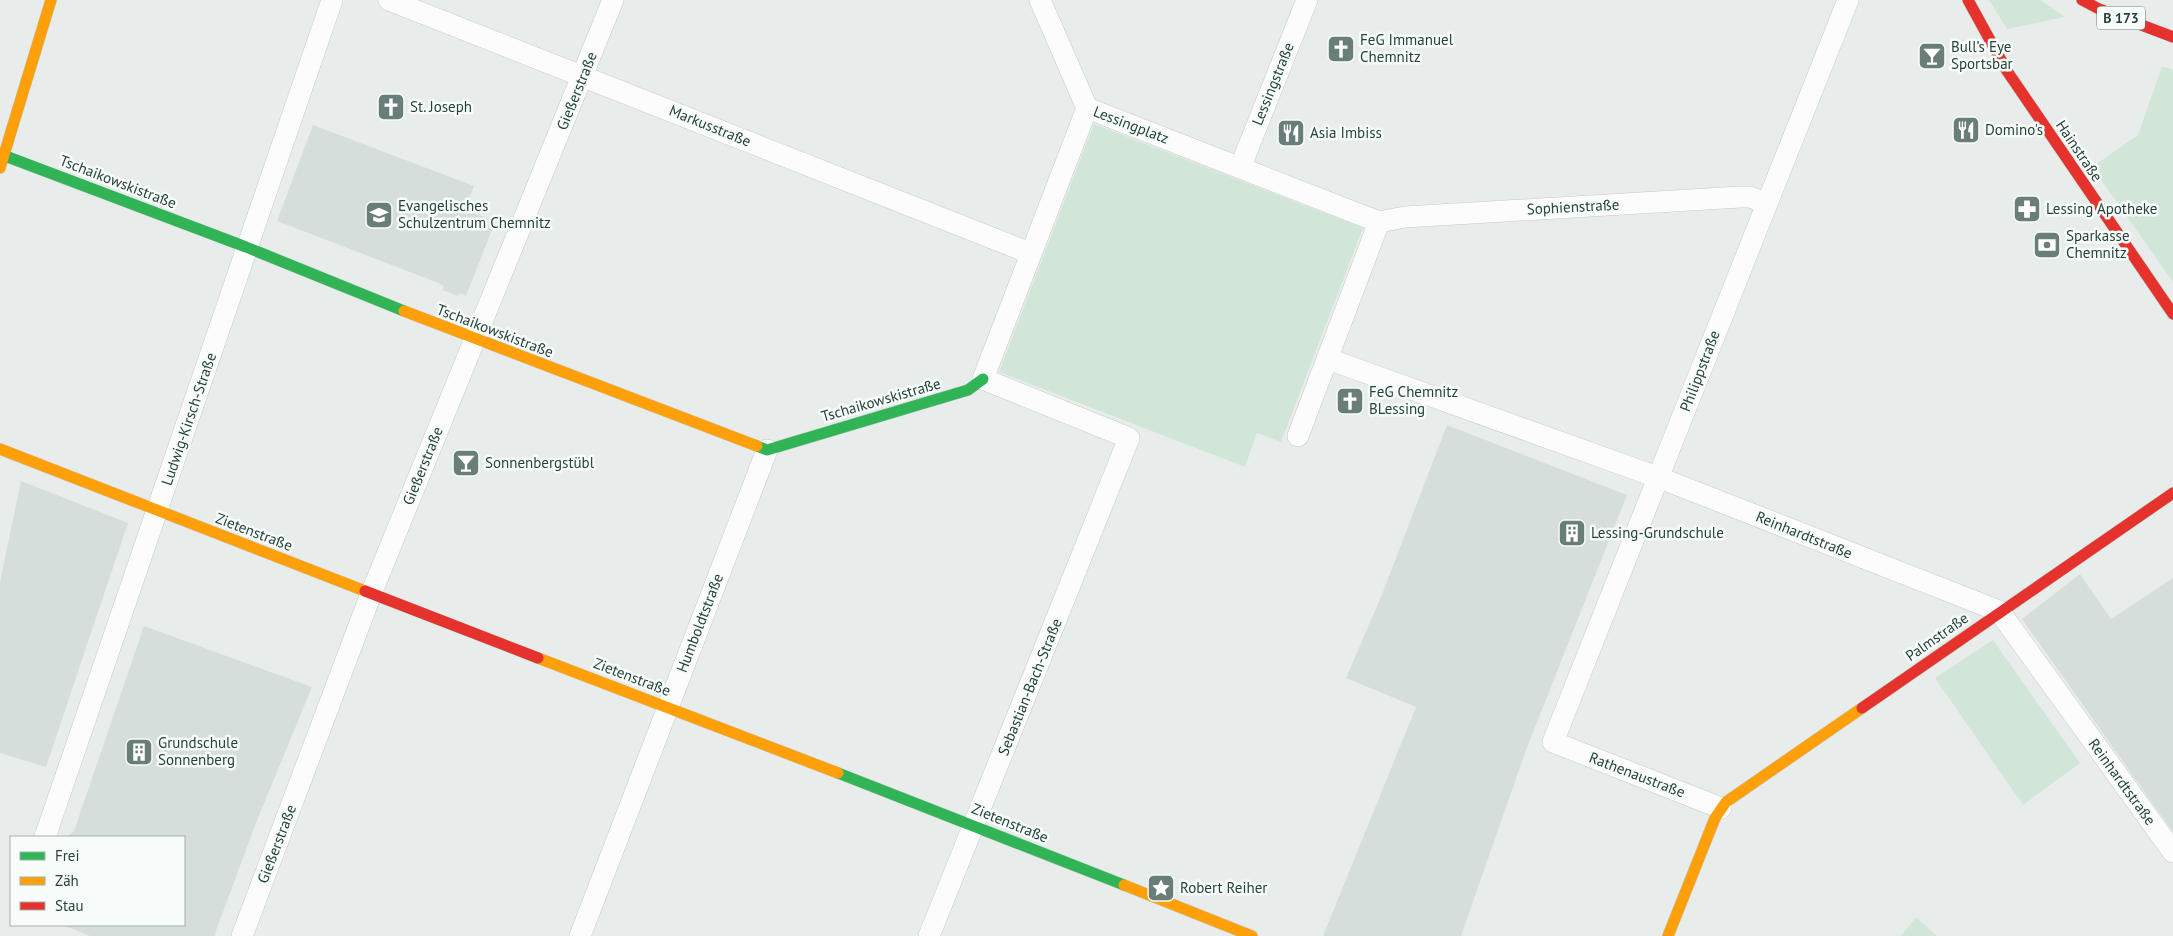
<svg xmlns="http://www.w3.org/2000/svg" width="2173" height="936" font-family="'PT Sans',sans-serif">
<rect width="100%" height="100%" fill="#e8edeb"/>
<!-- built -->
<path fill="#d6dedb" d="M313,125L474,186L465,209L495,222L466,296L459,293L458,296L443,290L444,286L436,282L277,221Z
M1447,425L1627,495L1526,750L1461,936H1323L1416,707L1346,678L1383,592Z
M21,481L128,523L46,767L0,753V582Z
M2080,574L2111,619L2173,578V832L2022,619Z
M144,626L312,687L258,818L214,936H90L63,925H184V837H67L74,831Z"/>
<!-- green -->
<path fill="#d1e6d8" d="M1989,0H2040L2065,17L2007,29Z
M2162,66L2173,70V282L2092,167L2138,135Z
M1094,124L1363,228L1281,442L1257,433L1245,467L999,372Z
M1993,640L2080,763L2023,805L1935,678Z
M1916,917L1937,936H1901Z"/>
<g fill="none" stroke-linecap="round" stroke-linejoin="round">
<!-- street casing -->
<g stroke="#c5cac8" stroke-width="22">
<path id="street" d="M389,0L1030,253
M1040,0L1087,108
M1087,108L1379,222
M1240,168L1307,0
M1379,222L1405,217L1740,197H1750L1766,203
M1328,359L1660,478L1999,611L2173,852
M1298,436L1379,222
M1721,808L1553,742C1653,495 1748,247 1848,0
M45,837L332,0
M242,936L371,594L613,0
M580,936L767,450
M929,936L1129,438L983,379L1087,108"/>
</g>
<!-- fast casing -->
<g stroke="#c3cbc8" stroke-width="12">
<path id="fast" d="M0,154L246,247L404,311
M757,446L767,450L968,390L983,379
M838,773L1124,885"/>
</g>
<!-- slow casing -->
<g stroke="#c3cbc8" stroke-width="12">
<path id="slow" d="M0,168L51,0
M404,311L757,446
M0,449L365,591
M538,658L838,773
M1124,885L1252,936
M1668,936L1715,818L1726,802L1862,708"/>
</g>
<!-- jam casing -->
<g stroke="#c3cbc8" stroke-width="12">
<path id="jam" d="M1968,0L2007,71L2173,314
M2082,0L2099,9L2173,37
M365,591L538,658
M1862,708L2173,493"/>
</g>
<!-- street -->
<use href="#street" stroke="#fcfcfc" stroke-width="21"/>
<!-- fast -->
<use href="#fast" stroke="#30b455" stroke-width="11"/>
<!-- slow -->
<use href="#slow" stroke="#ff9f0a" stroke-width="11"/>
<!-- jam -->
<use href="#jam" stroke="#e5322d" stroke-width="11"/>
</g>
<!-- icons -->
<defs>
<g id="church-square" transform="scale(1.4375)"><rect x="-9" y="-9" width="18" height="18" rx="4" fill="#697e78" stroke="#f7fbf9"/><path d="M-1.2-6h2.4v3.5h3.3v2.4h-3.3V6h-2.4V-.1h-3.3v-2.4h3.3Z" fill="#fff"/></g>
<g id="bar-square" transform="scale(1.4375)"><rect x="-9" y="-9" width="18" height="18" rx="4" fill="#697e78" stroke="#f7fbf9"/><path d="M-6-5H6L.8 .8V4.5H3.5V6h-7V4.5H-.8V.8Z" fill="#fff"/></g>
<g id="restaurant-square" transform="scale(1.4375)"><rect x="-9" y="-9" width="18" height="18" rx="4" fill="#697e78" stroke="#f7fbf9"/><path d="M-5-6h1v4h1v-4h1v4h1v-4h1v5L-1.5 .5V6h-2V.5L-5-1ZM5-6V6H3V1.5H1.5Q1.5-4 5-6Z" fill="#fff"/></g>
<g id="pharmacy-square" transform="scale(1.4375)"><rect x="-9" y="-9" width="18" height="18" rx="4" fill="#697e78" stroke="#f7fbf9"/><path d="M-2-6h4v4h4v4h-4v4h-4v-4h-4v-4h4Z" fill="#fff"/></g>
<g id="school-square" transform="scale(1.4375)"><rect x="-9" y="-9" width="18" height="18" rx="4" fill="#697e78" stroke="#f7fbf9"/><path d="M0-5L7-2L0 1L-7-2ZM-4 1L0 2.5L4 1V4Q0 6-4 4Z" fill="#fff"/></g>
<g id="bank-square" transform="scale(1.4375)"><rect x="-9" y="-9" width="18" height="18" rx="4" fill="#697e78" stroke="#f7fbf9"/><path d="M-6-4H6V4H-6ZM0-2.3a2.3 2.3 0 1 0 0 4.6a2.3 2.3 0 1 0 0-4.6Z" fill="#fff"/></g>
<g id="building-square" transform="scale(1.4375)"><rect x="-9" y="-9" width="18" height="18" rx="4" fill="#697e78" stroke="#f7fbf9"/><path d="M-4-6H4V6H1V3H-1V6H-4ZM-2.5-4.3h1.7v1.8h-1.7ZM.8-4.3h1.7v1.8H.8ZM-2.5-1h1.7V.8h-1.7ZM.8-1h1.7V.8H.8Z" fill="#fff"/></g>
<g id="sight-square" transform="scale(1.4375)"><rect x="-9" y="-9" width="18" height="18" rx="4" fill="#697e78" stroke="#f7fbf9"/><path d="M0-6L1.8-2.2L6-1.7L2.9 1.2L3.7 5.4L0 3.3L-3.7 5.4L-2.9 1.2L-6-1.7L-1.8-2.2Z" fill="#fff"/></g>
</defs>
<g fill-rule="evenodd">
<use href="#church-square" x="1341" y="49"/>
<use href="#bar-square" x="1932" y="56"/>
<use href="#church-square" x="391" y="107"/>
<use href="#restaurant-square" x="1966" y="130"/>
<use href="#restaurant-square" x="1291" y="133"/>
<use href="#pharmacy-square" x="2027" y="209"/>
<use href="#school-square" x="379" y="215"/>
<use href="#bank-square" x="2047" y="245"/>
<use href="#church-square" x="1350" y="401"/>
<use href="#bar-square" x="466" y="463"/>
<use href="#building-square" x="1572" y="533"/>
<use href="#building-square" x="139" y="752"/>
<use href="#sight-square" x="1161" y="888"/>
</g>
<g text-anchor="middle" stroke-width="5" stroke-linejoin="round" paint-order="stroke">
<!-- shield labels -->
<rect fill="#f7fbf9" stroke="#637a73" stroke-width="1" x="2097" y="6.5" width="48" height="23" rx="4"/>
<g font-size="14" font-weight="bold" fill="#24423a">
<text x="2121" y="23">B 173</text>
</g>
<!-- poi labels -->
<g font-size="15" fill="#24423a" stroke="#f7fbf9" text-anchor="start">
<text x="1360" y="45">FeG Immanuel<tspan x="1360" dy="17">Chemnitz</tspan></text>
<text x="1951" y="52">Bull’s Eye<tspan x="1951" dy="17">Sportsbar</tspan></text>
<text x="410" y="112">St. Joseph</text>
<text x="1985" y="135">Domino's</text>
<text x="1310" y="138">Asia Imbiss</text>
<text x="398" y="211">Evangelisches<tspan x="398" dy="17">Schulzentrum Chemnitz</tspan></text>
<text x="2046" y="214">Lessing Apotheke</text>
<text x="2066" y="241">Sparkasse<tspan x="2066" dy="17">Chemnitz</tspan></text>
<text x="1369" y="397">FeG Chemnitz<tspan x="1369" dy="17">BLessing</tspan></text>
<text x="485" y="468">Sonnenbergstübl</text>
<text x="1591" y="538">Lessing-Grundschule</text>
<text x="158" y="748">Grundschule<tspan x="158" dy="17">Sonnenberg</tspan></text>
<text x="1180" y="893">Robert Reiher</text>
</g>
<!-- street labels -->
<g font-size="15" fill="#24423a" stroke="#f7fbf9">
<text transform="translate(1273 84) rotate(-68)" y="5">Lessingstraße</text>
<text transform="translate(577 91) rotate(-68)" y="5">Gießerstraße</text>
<text transform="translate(1131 125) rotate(21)" y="5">Lessingplatz</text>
<text transform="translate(710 126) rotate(22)" y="5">Markusstraße</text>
<text transform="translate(2079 151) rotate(56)" y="5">Hainstraße</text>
<text transform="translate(118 182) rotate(21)" y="5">Tschaikowskistraße</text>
<text transform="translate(1573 207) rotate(-3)" y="5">Sophienstraße</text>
<text transform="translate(495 331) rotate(21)" y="5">Tschaikowskistraße</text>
<text transform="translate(1700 371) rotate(-69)" y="5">Philippstraße</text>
<text transform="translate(881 400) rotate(-16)" y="5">Tschaikowskistraße</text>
<text transform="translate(189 419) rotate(-71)" y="5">Ludwig-Kirsch-Straße</text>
<text transform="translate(423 466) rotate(-68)" y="5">Gießerstraße</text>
<text transform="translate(254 532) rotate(21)" y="5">Zietenstraße</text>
<text transform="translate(1804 535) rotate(22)" y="5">Reinhardtstraße</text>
<text transform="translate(700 623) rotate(-69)" y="5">Humboldtstraße</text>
<text transform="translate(1937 637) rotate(-35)" y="5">Palmstraße</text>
<text transform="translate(632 677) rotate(21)" y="5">Zietenstraße</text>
<text transform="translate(1030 687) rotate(-68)" y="5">Sebastian-Bach-Straße</text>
<text transform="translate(1637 775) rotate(21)" y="5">Rathenaustraße</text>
<text transform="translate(2122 782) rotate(54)" y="5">Reinhardtstraße</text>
<text transform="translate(1010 823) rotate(22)" y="5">Zietenstraße</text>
<text transform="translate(277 844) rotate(-69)" y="5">Gießerstraße</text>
</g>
</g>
<!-- legend -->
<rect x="10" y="836" width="175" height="90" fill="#f7fbf9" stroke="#a3b1ad"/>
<rect x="20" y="852" width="25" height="8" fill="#30b455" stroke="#a3b1ad"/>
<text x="55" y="861" font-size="15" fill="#24423a">Frei</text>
<rect x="20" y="877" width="25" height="8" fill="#ff9f0a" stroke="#a3b1ad"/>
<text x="55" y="886" font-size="15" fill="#24423a">Zäh</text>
<rect x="20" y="902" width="25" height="8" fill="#e5322d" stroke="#a3b1ad"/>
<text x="55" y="911" font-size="15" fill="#24423a">Stau</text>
</svg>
